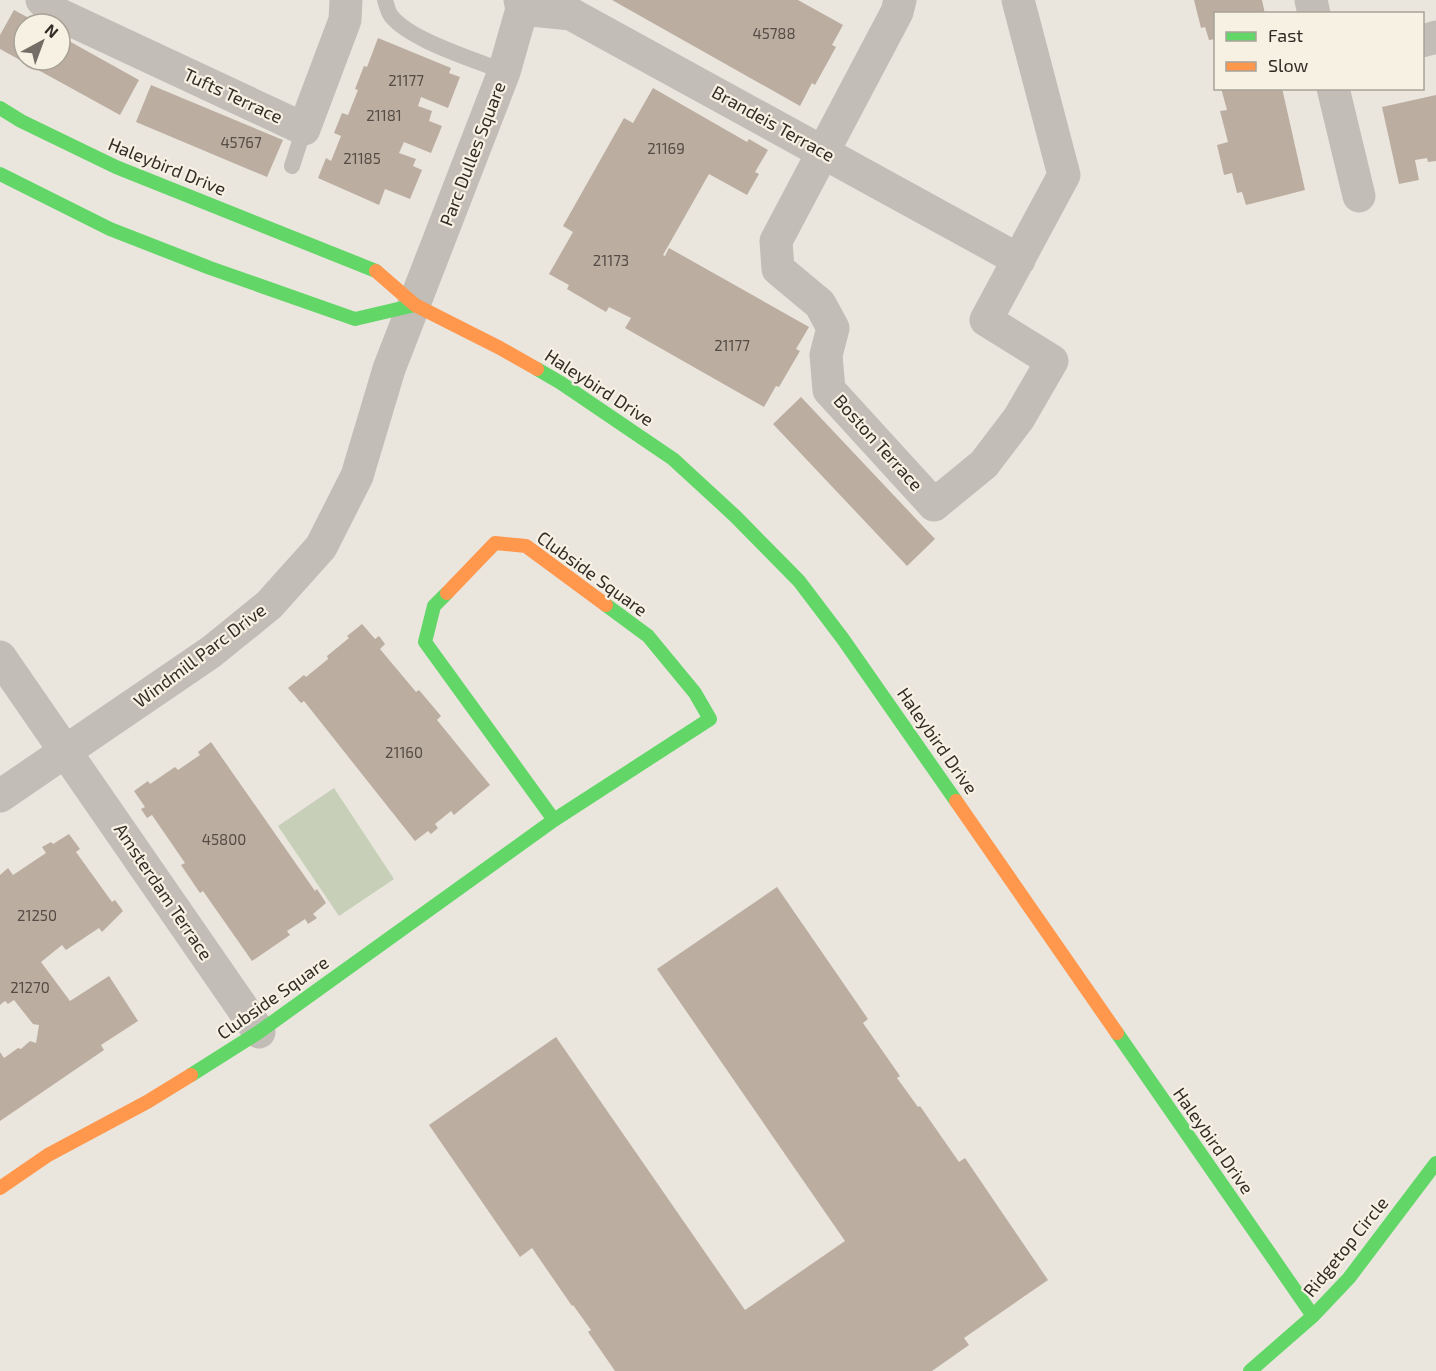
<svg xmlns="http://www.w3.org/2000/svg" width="1436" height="1371" font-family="'Exo 2',sans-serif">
<rect width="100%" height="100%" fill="#eae6de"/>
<!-- green -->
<path fill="#c7cfb9" d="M334,788L394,879L339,916L278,826Z"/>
<!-- building -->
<path fill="#bcada1" d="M612,0H798L843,25L832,45L836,47L815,85L812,83L800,106Z
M1194,0H1262L1265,14H1216V39L1209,40L1205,27L1201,28Z
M14,10L40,24H24V60H60V36L139,80L120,115L0,49V35Z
M378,38L451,68L449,73L460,77L448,108L421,97L418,106L432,111L429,121L442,126L431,153L404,142L399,153L416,159L413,166L422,170L410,199L385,189L379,205L318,178L326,158L331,161L341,136L334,133L342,113L348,115L358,90L355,89L364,66L367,67Z
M151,85L283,140L267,177L136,122Z
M653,88L747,142L749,139L768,150L755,172L759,174L747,195L709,174L663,255L665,256L669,248L809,327L796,349L800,351L779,387L776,386L764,407L625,328L631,318L609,307L606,312L567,289L569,285L549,274L573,232L563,226L624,118L633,123Z
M1221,88H1282L1305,190L1246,205L1242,192L1237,193L1232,173L1224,175L1217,145L1228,142L1220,111L1227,110Z
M1436,95V161L1428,162L1427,158L1415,160L1419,180L1399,184L1382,107Z
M801,397L935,539L907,566L773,424Z
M362,624L375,639L379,636L385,644L380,649L416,692L419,690L441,716L437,720L490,785L454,815L451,811L435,824L438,828L431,834L428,831L415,841L304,701L301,703L288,688L304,675L306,677L328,659L327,656L349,638L347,636Z
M211,742L315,891L317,889L326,903L313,914L317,918L308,924L305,919L287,931L290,935L252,961L203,891L200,893L181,865L185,863L152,815L147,818L141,809L145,807L134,791L148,781L150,784L175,767L178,770L200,755L198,752Z
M69,834L80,849L76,852L112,902L115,900L123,911L102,932L99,928L66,950L62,945L41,962L70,1001L109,976L138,1021L101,1045L104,1050L0,1121V1052L4,1058L18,1048L21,1049L30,1041L36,1043L39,1025L33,1024L14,1000L8,1004L5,1001L0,1005V875L8,868L13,875L46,853L42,847L51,842L53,844Z
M777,887L868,1019L863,1023L900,1076L897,1078L918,1107L920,1106L959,1162L965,1158L1048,1280L964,1338L969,1345L932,1371H615L588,1332L591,1330L573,1305L572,1306L532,1248L520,1257L429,1125L556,1037L745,1310L845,1241L657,969Z"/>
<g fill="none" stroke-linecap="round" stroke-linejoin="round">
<!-- lane -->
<path stroke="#c2beb7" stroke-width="16" d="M385,0C387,6 388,13 392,17C412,41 474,59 504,72
M292,166L304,129"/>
<!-- street -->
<path stroke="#c2beb7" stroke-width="33" d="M42,0L58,14L304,129L345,20L346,0
M900,0L897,12L776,241L778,269L820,304L833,328L826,355L829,390L934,505L984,464L1019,418L1052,361L986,320L1064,175L1018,0
M1311,0L1314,14
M522,9L571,14L1019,260
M1422,41L1436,37
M1333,88L1359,196
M0,657L259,1032
M0,796L211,652L269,605L321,547L357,476L389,369L504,72L522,9L520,0"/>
<!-- fast -->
<path stroke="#63d668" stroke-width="14" d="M0,108L21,121L116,167L376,271
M0,174L110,229L210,268L355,319L415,305
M537,369L561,383L673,459L735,516L799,581L843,639L956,801
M447,593L434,606L425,642L554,820
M1117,1033L1313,1316
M191,1075L259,1032L554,820L710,719L695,693L648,636L606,605
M1250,1371L1313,1316L1349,1278L1436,1163"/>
<!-- slow -->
<path stroke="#ff974d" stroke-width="14" d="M376,271L415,305L500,348L537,369
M447,593L495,543L526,546L606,605
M956,801L1117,1033
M0,1188L48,1155L147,1102L191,1075"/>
</g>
<g text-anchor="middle" stroke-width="4.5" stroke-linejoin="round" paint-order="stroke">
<!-- number labels -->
<g font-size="15" fill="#544c45">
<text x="774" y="39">45788</text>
<text x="406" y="86">21177</text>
<text x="384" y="121">21181</text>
<text x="241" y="148">45767</text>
<text x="666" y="154">21169</text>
<text x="362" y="164">21185</text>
<text x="611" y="266">21173</text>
<text x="732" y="351">21177</text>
<text x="404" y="758">21160</text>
<text x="224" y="845">45800</text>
<text x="37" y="921">21250</text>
<text x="30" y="993">21270</text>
</g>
<!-- street labels -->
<g font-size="18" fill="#322c26" stroke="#f7f1e4">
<text transform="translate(233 96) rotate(25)" y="6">Tufts Terrace</text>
<text transform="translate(773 124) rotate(29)" y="6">Brandeis Terrace</text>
<text transform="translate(473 154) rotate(-69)" y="6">Parc Dulles Square</text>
<text transform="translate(167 167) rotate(22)" y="6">Haleybird Drive</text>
<text transform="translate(599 388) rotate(33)" y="6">Haleybird Drive</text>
<text transform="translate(878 443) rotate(48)" y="6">Boston Terrace</text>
<text transform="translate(592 574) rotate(36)" y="6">Clubside Square</text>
<text transform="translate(200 656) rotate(-37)" y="6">Windmill Parc Drive</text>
<text transform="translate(937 741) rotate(55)" y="6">Haleybird Drive</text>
<text transform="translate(163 892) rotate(56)" y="6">Amsterdam Terrace</text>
<text transform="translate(273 998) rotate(-35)" y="6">Clubside Square</text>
<text transform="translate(1213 1141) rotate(55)" y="6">Haleybird Drive</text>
<text transform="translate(1346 1247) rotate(-51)" y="6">Ridgetop Circle</text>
</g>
</g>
<!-- legend -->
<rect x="1214" y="12" width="210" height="78" fill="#f7f1e4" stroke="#a8a298" stroke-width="1.5"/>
<rect x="1226" y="32" width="30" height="9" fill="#63d668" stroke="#a8a298" stroke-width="1.5"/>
<text x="1268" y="42" font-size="18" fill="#322c26">Fast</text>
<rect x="1226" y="62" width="30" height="9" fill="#ff974d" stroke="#a8a298" stroke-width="1.5"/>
<text x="1268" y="72" font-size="18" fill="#322c26">Slow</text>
<!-- north arrow -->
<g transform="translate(42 42) rotate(41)"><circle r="28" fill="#f7f1e4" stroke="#a8a298" stroke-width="1.5"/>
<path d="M0-4.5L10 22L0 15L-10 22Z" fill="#726d66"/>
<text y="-9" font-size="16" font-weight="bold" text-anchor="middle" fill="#322c26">N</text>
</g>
</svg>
